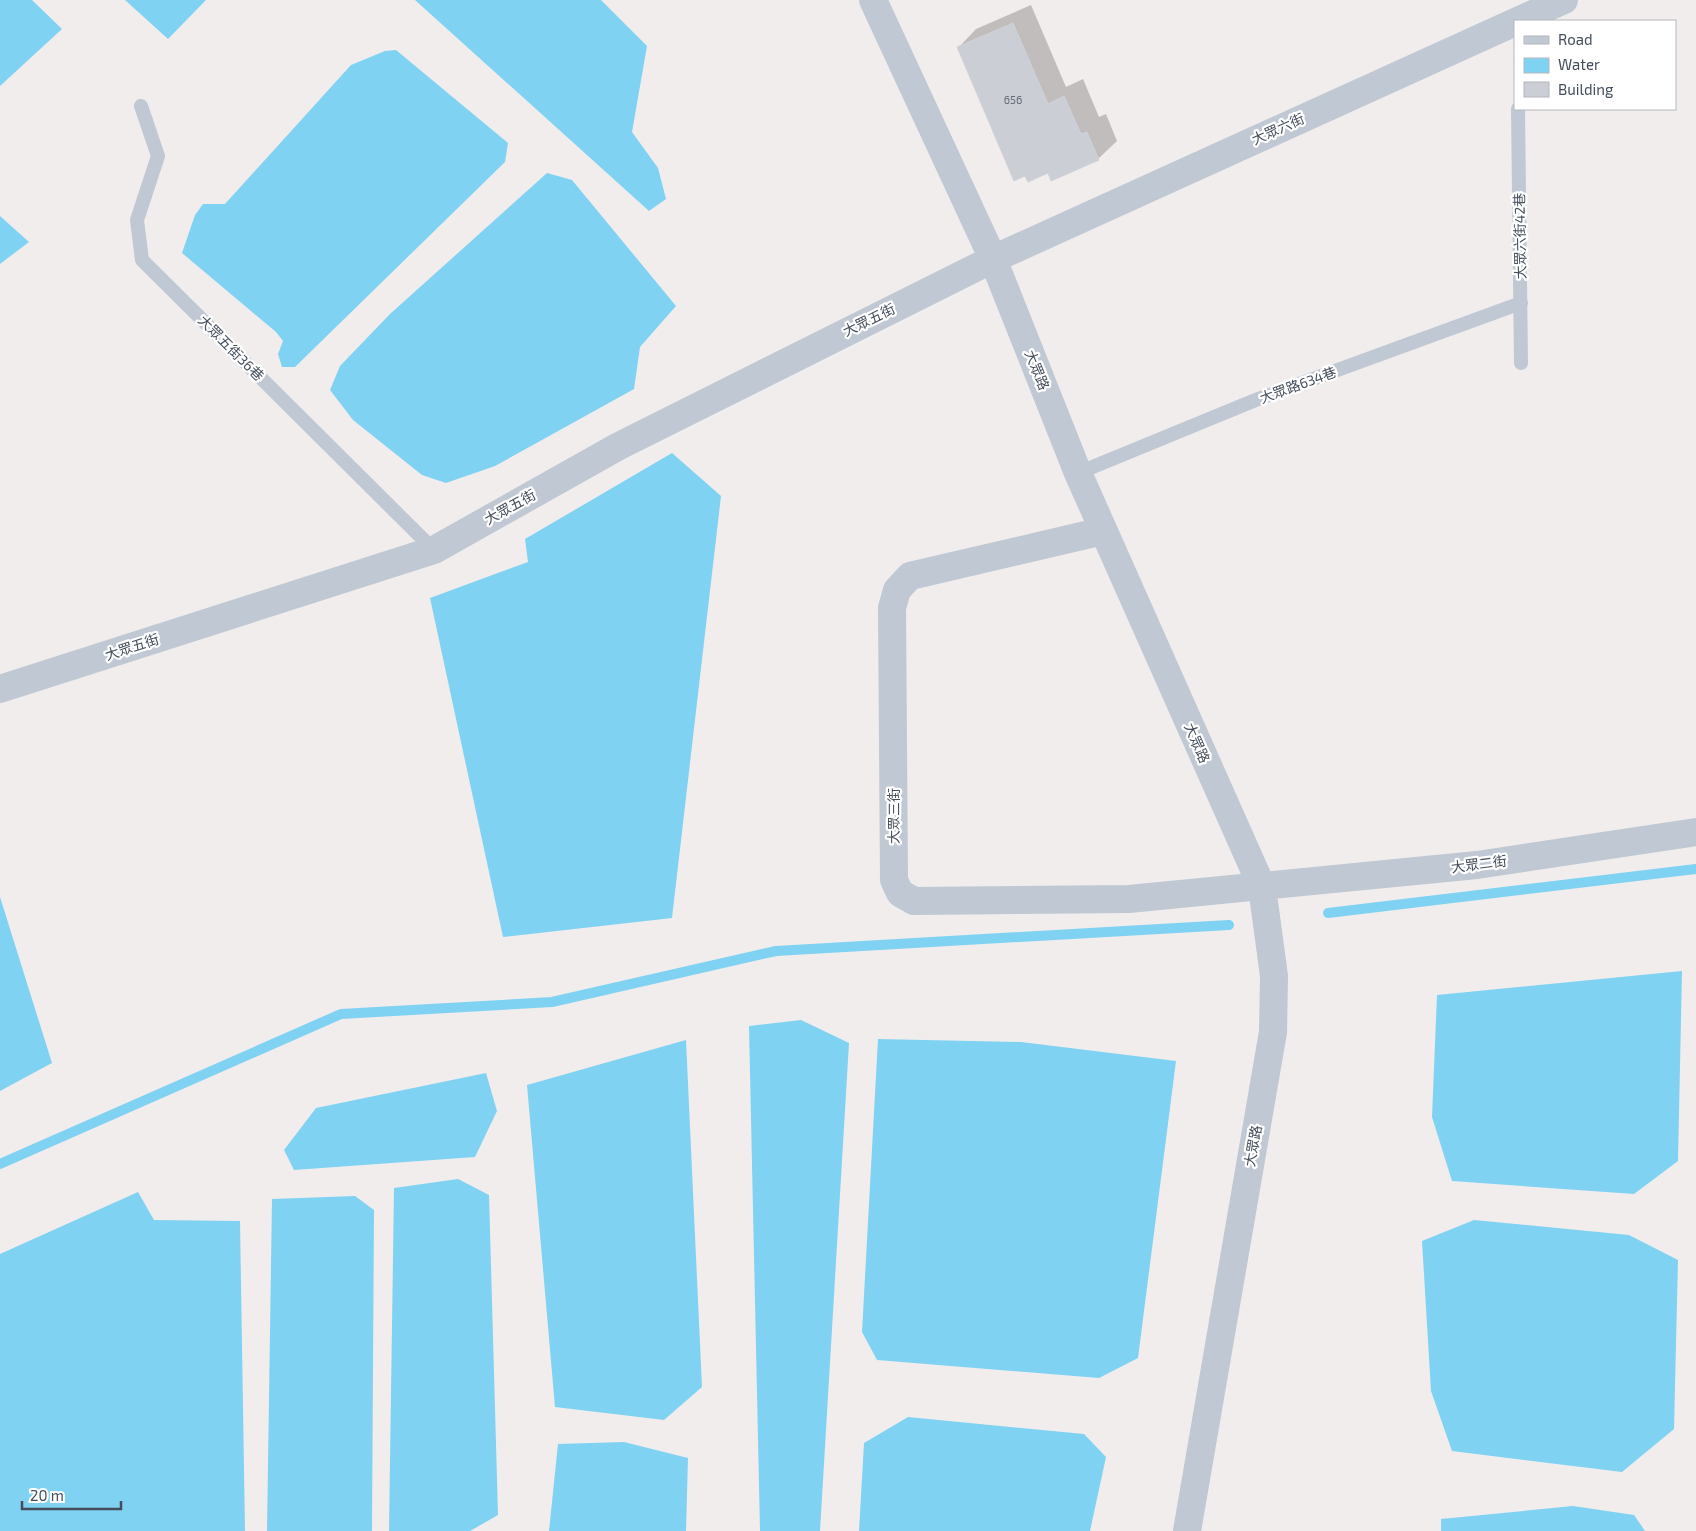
<svg xmlns="http://www.w3.org/2000/svg" width="1696" height="1531" font-family="'Exo 2','Noto Sans TC',sans-serif">
<rect width="100%" height="100%" fill="#f0edec"/>
<!-- water -->
<path fill="#80d2f2" d="M0,0H32L62,29L0,86Z
M125,0H206L168,39Z
M415,0H601L647,46L632,132L658,168L666,199L649,211Z
M396,50L508,143L505,162L295,367H282L278,354L283,341L276,332L182,253L195,215L203,204H225L351,65L385,51Z
M547,173L572,180L676,306L640,347L634,389L495,466L446,483L422,475L353,420L330,390L340,366L390,314Z
M0,216L29,242L0,264Z
M672,453L721,496L672,918L503,937L430,598L528,562L525,539Z
M0,897L52,1063L0,1091Z
M1682,971L1678,1161L1634,1194L1452,1181L1432,1117L1437,995Z
M801,1020L849,1043L820,1531H760L749,1026Z
M878,1039L1021,1042L1176,1061L1138,1358L1099,1378L877,1360L862,1332Z
M686,1040L702,1387L664,1420L555,1407L527,1085Z
M486,1073L497,1111L475,1157L294,1170L284,1150L316,1108Z
M458,1179L489,1195L498,1515L470,1531H389L394,1188Z
M138,1192L154,1220L240,1221L245,1531H0V1254Z
M355,1196L374,1210L372,1531H267L272,1199Z
M1474,1220L1629,1235L1678,1260L1674,1429L1622,1472L1452,1451L1431,1391L1422,1241Z
M908,1417L1084,1434L1106,1457L1090,1531H859L864,1443Z
M624,1442L688,1458L686,1531H549L558,1444Z
M1573,1506L1634,1515L1645,1531H1441V1519Z"/>
<!-- shadow -->
<path fill="#0003" d="M1031,5L1066,87L1083,79L1099,117L1106,114L1117,141L1098,159L1048,172L1025,174L958,48L976,29Z"/>
<g fill="none" stroke-linecap="round" stroke-linejoin="round">
<!-- stream -->
<path stroke="#80d2f2" stroke-width="10" d="M1328,913L1696,869
M0,1164L341,1014L552,1002L776,951L1229,925"/>
</g>
<!-- building -->
<path fill="#cbced5" stroke="#d0d2d9" d="M1013,23L1048,104L1064,96L1081,134L1087,132L1099,160L1051,181L1048,173L1028,182L1025,176L1014,181L957,47Z"/>
<g fill="none" stroke-linecap="round" stroke-linejoin="round">
<!-- lane -->
<path stroke="#bfc8d3" stroke-width="14" d="M141,106L158,156L137,220L142,260L434,550
M1518,109L1521,363
M1078,473L1258,399L1521,303"/>
<!-- street -->
<path stroke="#bfc8d3" stroke-width="28" d="M873,0L993,259L1078,473L1262,887L1274,976L1273,1032L1187,1531
M1103,531L910,576L897,590L892,608L894,880L900,893L914,901L1129,899L1477,865L1696,832
M0,689L434,550L619,446L993,259L1564,0"/>
</g>
<g text-anchor="middle" stroke-width="4.5" stroke-linejoin="round" paint-order="stroke">
<!-- number labels -->
<g font-size="11" fill="#666e7a">
<text x="1013" y="104">656</text>
</g>
<!-- street labels -->
<g font-size="14" fill="#444e5b" stroke="#fff">
<text transform="translate(1278 129) rotate(-24)" y="5">大眾六街</text>
<text transform="translate(1520 236) rotate(-91)" y="5">大眾六街42巷</text>
<text transform="translate(869 320) rotate(-26)" y="5">大眾五街</text>
<text transform="translate(231 348) rotate(45)" y="5">大眾五街36巷</text>
<text transform="translate(1037 370) rotate(68)" y="5">大眾路</text>
<text transform="translate(1298 385) rotate(-20)" y="5">大眾路634巷</text>
<text transform="translate(510 507) rotate(-29)" y="5">大眾五街</text>
<text transform="translate(132 647) rotate(-18)" y="5">大眾五街</text>
<text transform="translate(1197 743) rotate(66)" y="5">大眾路</text>
<text transform="translate(894 816) rotate(-90)" y="5">大眾三街</text>
<text transform="translate(1479 864) rotate(-7)" y="5">大眾二街</text>
<text transform="translate(1253 1146) rotate(-80)" y="5">大眾路</text>
</g>
</g>
<!-- legend -->
<rect x="1514" y="20" width="162" height="90" fill="#ffffff" stroke="#b4b8bd"/>
<rect x="1524" y="36" width="25" height="8" fill="#bfc8d3" stroke="#b4b8bd"/>
<text x="1558" y="45" font-size="15" fill="#444e5b">Road</text>
<rect x="1524" y="58" width="25" height="15" fill="#80d2f2" stroke="#b4b8bd"/>
<text x="1558" y="70" font-size="15" fill="#444e5b">Water</text>
<rect x="1524" y="82" width="25" height="15" fill="#cbced5" stroke="#b4b8bd"/>
<text x="1558" y="95" font-size="15" fill="#444e5b">Building</text>
<!-- scale -->
<path d="M22 1501v8h99v-8" fill="none" stroke="#444e5b" stroke-width="2.5"/>
<text x="30" y="1501" font-size="15" fill="#444e5b" stroke="#ffffff" stroke-width="4" paint-order="stroke">20 m</text>
</svg>
